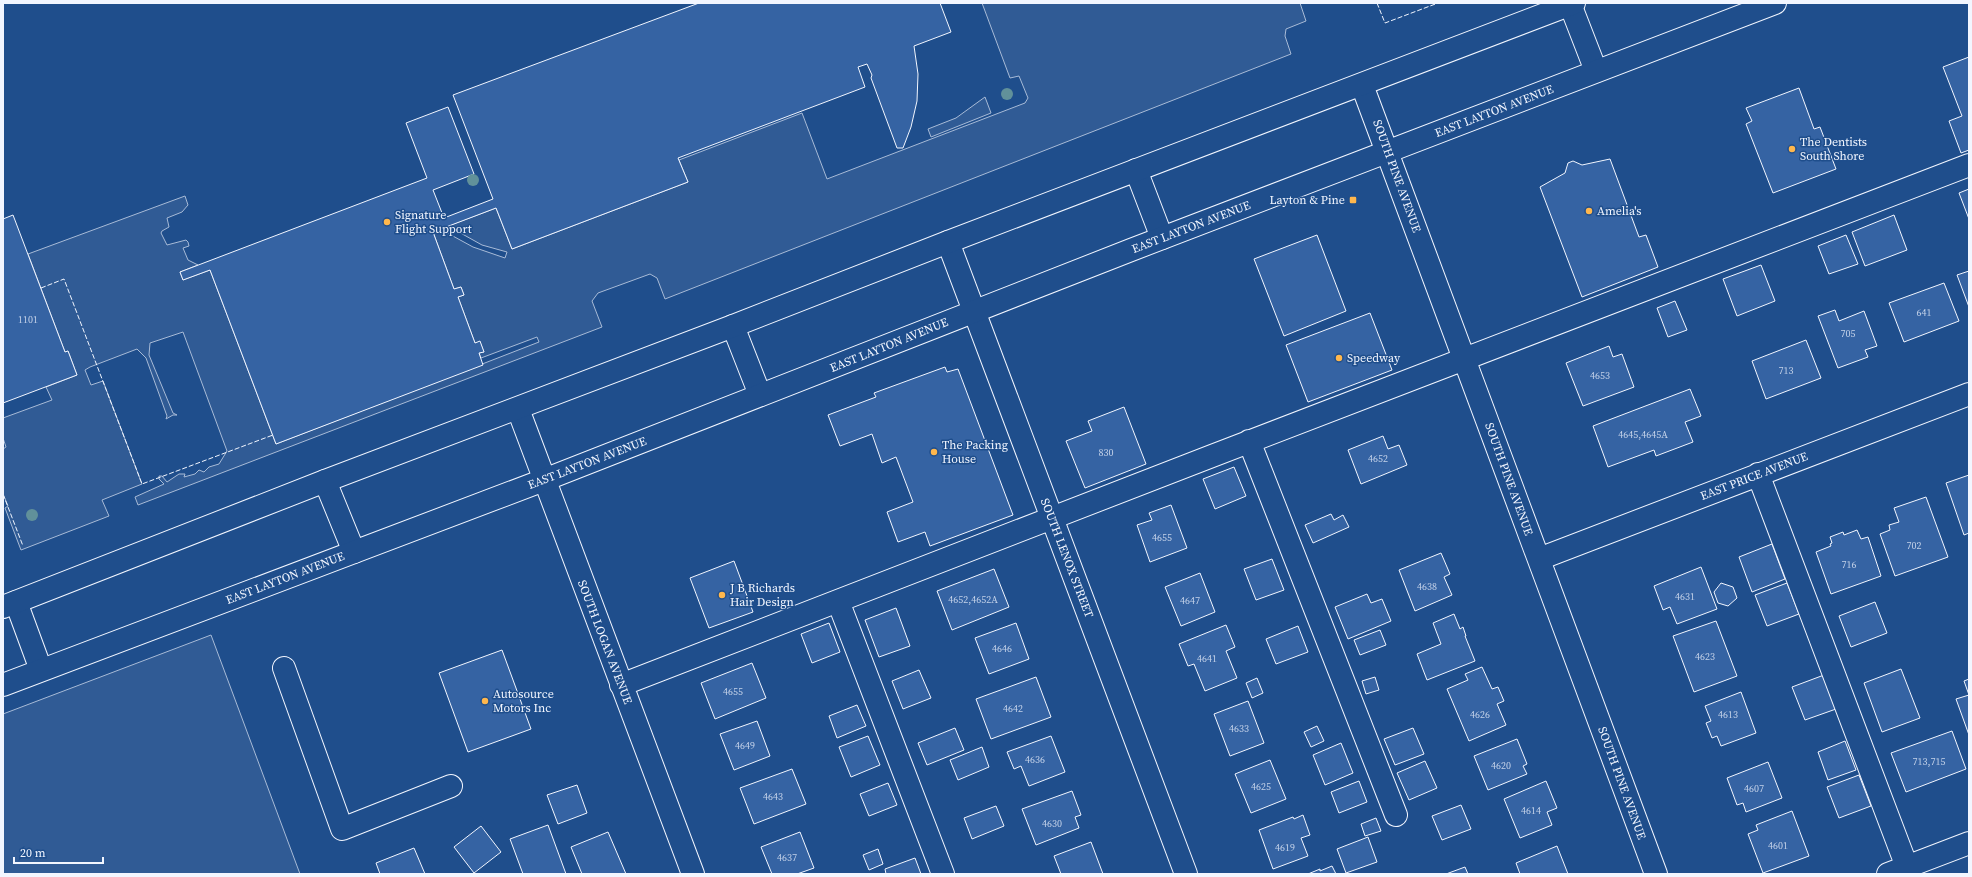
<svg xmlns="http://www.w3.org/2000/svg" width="1972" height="877" font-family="'Source Serif 4',serif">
<rect width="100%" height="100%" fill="#1f4e8c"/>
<!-- built -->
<path fill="#305b95" stroke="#a8bbd7" d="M982,3H1300L1306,21L1286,29L1285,36L1291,54L665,299L657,278L650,274L598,293L592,301L602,327L138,505L135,497L164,484L159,479V476H162L167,482L179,474H185L184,477L195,474L199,470L204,472L209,467L219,464L227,451L183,332L150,343L149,355L173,413L177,415H173L166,419L167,416L146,358L137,349L90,367L85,370L91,385L103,381L142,484L102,500L109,516L21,550L5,508L8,506L3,494V449L6,447L3,438V418L52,400L46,387L77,375L68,351L65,352L28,254L185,196L188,205L182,212L167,218L169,227L162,231L161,233L167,245L186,240L188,242L189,246L183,248L188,260L198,265L180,272L183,280L210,270L276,444L539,342L537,337L481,358L479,353L484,352L480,342L475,343L458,297L464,295L461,287L454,289L433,232L440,229L473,247L505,258L507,252L482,245L448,226L496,208L512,249L688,182L679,160L802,113L827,179L1025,103L1028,98L1019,76L1010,78Z
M985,97L991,113L931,137L928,129L956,118Z
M211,635L300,874H3V714Z"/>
<!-- building -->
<path fill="#3563a3" stroke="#f2f6ff" d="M699,3H940L951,32L914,46L918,74L917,101L911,127L903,148H897L871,78L872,75L867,64L858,67L865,87L678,158L688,182L512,249L496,208L433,232L454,289L461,287L464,295L458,297L475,343L480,341L484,352L479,353L483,365L276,444L210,270L183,280L180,272L427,178L406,123L448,107L474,174L433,190L444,218L493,199L453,95Z
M1969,57V150L1961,153L1949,121L1962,116L1943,67Z
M1799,88L1814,129L1820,127L1836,169L1773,193L1746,124L1752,121L1746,108Z
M1610,159L1639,237L1646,235L1658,267L1582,297L1540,187L1565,173L1568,163L1573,161L1582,165Z
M1969,189V219L1959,193Z
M13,215L65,352L68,351L77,375L3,403V219Z
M1894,215L1907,250L1865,266L1852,232Z
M1317,235L1346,311L1284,336L1254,259Z
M1846,235L1858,264L1829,274L1818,246Z
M1761,265L1775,301L1737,316L1723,279Z
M1969,271V307L1957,275Z
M1944,283L1959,321L1904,342L1889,303Z
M1675,301L1687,330L1668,337L1657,308Z
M1835,310L1839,321L1864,311L1877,346L1865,350L1868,357L1838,368L1818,316Z
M1370,313L1392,370L1308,402L1286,345Z
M1806,340L1821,378L1766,399L1752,361Z
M1609,346L1613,357L1622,354L1634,387L1583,406L1566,363Z
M945,367L947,372L958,369L1013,515L930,546L925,532L898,542L887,512L913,502L896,457L882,463L872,434L840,446L828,415L876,397L874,393Z
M1690,389L1701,416L1685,422L1693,442L1656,456L1654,450L1608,467L1593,426Z
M1124,407L1146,464L1085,488L1066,441L1092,431L1088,421Z
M1383,436L1388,449L1399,445L1407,465L1361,484L1348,450Z
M1234,467L1246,496L1215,509L1203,479Z
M1969,475V533L1964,535L1946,483Z
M1926,497L1948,557L1895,576L1880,534L1890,530L1889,525L1899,522L1894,508Z
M1171,505L1187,548L1150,562L1137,525L1152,520L1149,513Z
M1331,514L1334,520L1343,515L1349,527L1313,543L1305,525Z
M1857,530L1861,539L1868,537L1881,576L1831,594L1816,552L1831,546L1830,544L1832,543L1830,537L1843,532L1844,535Z
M1772,544L1785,579L1752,592L1739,557Z
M1441,553L1450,574L1444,577L1452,595L1415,611L1399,570Z
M1272,559L1284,590L1256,600L1244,569Z
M734,561L753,612L709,628L690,578Z
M1701,567L1717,609L1677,624L1670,607L1663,610L1654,586Z
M994,569L1009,607L952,630L937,591Z
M1200,573L1215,612L1181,626L1165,587Z
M1721,583L1733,587L1737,598L1728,606L1718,603L1714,592Z
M1787,583L1799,614L1767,626L1755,595Z
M1367,594L1371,603L1382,599L1391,621L1348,639L1335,607Z
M1875,602L1887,633L1851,647L1839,616Z
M896,608L910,646L879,657L865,620Z
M1454,614L1460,629L1463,627L1466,636H1465L1475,661L1427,680L1417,654L1441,644L1433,623Z
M1716,621L1737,676L1694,692L1673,636Z
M829,623L840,652L812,663L801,634Z
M1016,623L1029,659L989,674L975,638Z
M1226,625L1235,647L1226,651L1237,678L1205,691L1194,664L1188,666L1179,644Z
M1298,626L1308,652L1276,664L1266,639Z
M1380,630L1386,645L1360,655L1354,640Z
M502,650L531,729L468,752L439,673Z
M752,663L766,698L715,719L701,683Z
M1482,667L1492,689L1498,687L1504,701L1497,704L1506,725L1469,741L1447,689L1468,680L1465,674Z
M1901,669L1920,718L1882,732L1864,683Z
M919,670L931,698L903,709L892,681Z
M1824,675L1836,709L1805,720L1792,687Z
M1036,677L1051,717L991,739L976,699Z
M1375,677L1379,690L1366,694L1362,681Z
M1257,678L1263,693L1252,698L1246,683Z
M1969,679V735L1956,699L1969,695L1964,681Z
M1741,692L1756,733L1721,746L1717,736L1712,738L1706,723L1711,721L1705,706Z
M1248,701L1264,743L1230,756L1214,714Z
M857,705L866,726L837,738L829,716Z
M757,721L770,756L734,770L720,734Z
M1317,726L1324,741L1311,747L1304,732Z
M955,728L964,750L927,765L918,743Z
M1413,728L1424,754L1395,765L1384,739Z
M1952,731L1966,769L1906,792L1891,753Z
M868,736L880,765L851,777L839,747Z
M1051,736L1065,772L1029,786L1021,766L1014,769L1007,752Z
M1517,739L1527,764L1523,766L1527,774L1488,790L1474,756Z
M1845,741L1856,770L1828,780L1818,752Z
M1341,743L1353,773L1325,785L1313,755Z
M982,747L989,767L958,780L950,760Z
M1270,760L1286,799L1251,813L1235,774Z
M1425,761L1437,788L1409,800L1397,773Z
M1768,762L1782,798L1746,812L1743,803L1737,805L1727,778Z
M792,769L806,804L754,824L740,788Z
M1859,775L1871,806L1839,818L1827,787Z
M1359,781L1367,802L1339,813L1331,792Z
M1546,781L1557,808L1547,812L1552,825L1520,838L1504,799Z
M888,783L897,805L869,816L860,794Z
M577,785L587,813L558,824L547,795Z
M1072,791L1081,815L1075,817L1079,828L1036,845L1022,809Z
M1461,805L1471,829L1442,840L1432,816Z
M996,806L1004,826L972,839L964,818Z
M1792,811L1809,856L1763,873L1748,834L1758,830L1756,825Z
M1303,815L1310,835L1301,838L1308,856L1273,869L1259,830L1293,817L1294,819Z
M1376,818L1381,831L1365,836L1361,824Z
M548,825L566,874H523L510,839Z
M481,826L501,852L474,873L454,847Z
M608,832L626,874H582L571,847Z
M800,832L814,868L797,874H772L761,847Z
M1368,837L1377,862L1346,873L1337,849Z
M1091,842L1103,874H1061L1054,856Z
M1557,846L1568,874H1520L1516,863Z
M414,848L425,874H380L376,863Z
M878,849L883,864L869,870L863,855Z
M915,858L921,874H886L885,869Z
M1332,866L1336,874H1308L1320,869V871Z
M1465,867L1468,874H1446Z"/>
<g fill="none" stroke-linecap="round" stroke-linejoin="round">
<!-- minor casing -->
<g stroke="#f2f6ff" stroke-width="24">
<path id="minor" d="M1570,4L1596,71
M1362,85L1656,874
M1136,170L1162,238
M948,242L1186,874
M733,326L760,395
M518,409L693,874
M1249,441L1396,815
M1758,474L1907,867
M325,481L354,552
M1539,559L1969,394
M838,601L943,874
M16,602L41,670
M284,668L342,829L451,786
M621,685L1212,456L1969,165
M1888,874L1969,843"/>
</g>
<!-- major casing -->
<g stroke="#f2f6ff" stroke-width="24">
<path id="major" d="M3,607L325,481L733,326L948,242L1574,3
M3,685L544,480L1131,250L1775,3"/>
</g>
<!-- minor -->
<use href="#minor" stroke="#1f4e8c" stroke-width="22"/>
<!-- major -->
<use href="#major" stroke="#1f4e8c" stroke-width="22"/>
<!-- fence -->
<path stroke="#f2f6ff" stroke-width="1" stroke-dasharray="5 2" stroke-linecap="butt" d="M1377,3L1385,23L1438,3
M41,288L64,279L142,484L273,435
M3,494L23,546"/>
</g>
<!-- trees -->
<g fill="#61919a">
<circle cx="1007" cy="94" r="6"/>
<circle cx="473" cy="180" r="6"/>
<circle cx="32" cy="515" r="6"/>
</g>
<!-- markers -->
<g fill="#ffb74d" stroke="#1f4e8c" stroke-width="1.5">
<circle cx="1792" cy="149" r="4"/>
<rect x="1349" y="196" width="8" height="8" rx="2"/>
<circle cx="1589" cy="211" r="4"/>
<circle cx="387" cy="222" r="4"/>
<circle cx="1339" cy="358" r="4"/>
<circle cx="934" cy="452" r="4"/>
<circle cx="722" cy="595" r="4"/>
<circle cx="485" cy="701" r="4"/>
</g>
<g text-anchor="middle" stroke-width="3" stroke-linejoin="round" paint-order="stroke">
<!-- number labels -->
<g font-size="10" fill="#c3d1e8">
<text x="1924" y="316">641</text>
<text x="28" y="323">1101</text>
<text x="1848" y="337">705</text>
<text x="1786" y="374">713</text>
<text x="1600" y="379">4653</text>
<text x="1643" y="438">4645,4645A</text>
<text x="1106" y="456">830</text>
<text x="1378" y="462">4652</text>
<text x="1162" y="541">4655</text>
<text x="1914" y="549">702</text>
<text x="1849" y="568">716</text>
<text x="1427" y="590">4638</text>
<text x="1685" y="600">4631</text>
<text x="973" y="603">4652,4652A</text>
<text x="1190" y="604">4647</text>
<text x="1002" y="652">4646</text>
<text x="1705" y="660">4623</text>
<text x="1207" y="662">4641</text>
<text x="733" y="695">4655</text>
<text x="1013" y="712">4642</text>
<text x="1480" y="718">4626</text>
<text x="1728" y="718">4613</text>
<text x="1239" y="732">4633</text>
<text x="745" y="749">4649</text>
<text x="1035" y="763">4636</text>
<text x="1929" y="765">713,715</text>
<text x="1501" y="769">4620</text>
<text x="1261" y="790">4625</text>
<text x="1754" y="792">4607</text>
<text x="773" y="800">4643</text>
<text x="1531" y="814">4614</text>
<text x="1052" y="827">4630</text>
<text x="1778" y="849">4601</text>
<text x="1285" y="851">4619</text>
<text x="787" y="861">4637</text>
</g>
<!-- street labels -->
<g font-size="12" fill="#f2f6ff" stroke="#1f4e8c">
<text transform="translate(1494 111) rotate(-21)" y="4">EAST LAYTON AVENUE</text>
<text transform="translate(1397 176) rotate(70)" y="4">SOUTH PINE AVENUE</text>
<text transform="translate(1191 227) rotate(-21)" y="4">EAST LAYTON AVENUE</text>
<text transform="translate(889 345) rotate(-22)" y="4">EAST LAYTON AVENUE</text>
<text transform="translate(587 463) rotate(-21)" y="4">EAST LAYTON AVENUE</text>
<text transform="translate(1754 476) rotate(-21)" y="4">EAST PRICE AVENUE</text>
<text transform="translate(1509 479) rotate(70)" y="4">SOUTH PINE AVENUE</text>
<text transform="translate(1067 558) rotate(69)" y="4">SOUTH LENOX STREET</text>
<text transform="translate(285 578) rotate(-21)" y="4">EAST LAYTON AVENUE</text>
<text transform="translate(605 642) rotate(69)" y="4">SOUTH LOGAN AVENUE</text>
<text transform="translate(1622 783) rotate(70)" y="4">SOUTH PINE AVENUE</text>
</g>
<!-- poi labels -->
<g font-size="12" fill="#f2f6ff" stroke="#1f4e8c" text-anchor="start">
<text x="1800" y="146">The Dentists<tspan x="1800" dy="14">South Shore</tspan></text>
<text x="1345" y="204" text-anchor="end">Layton &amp; Pine</text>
<text x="1597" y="215">Amelia's</text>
<text x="395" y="219">Signature<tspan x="395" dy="14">Flight Support</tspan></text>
<text x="1347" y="362">Speedway</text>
<text x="942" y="449">The Packing<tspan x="942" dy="14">House</tspan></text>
<text x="730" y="592">J B Richards<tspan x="730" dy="14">Hair Design</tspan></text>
<text x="493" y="698">Autosource<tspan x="493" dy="14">Motors Inc</tspan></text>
</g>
</g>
<!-- border -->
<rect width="1972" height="877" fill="none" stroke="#f2f6ff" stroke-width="8"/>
<!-- scale -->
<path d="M14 857v6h89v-6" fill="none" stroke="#f2f6ff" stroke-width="2"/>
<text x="20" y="857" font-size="12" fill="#f2f6ff" stroke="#1f4e8c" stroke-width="3" paint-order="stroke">20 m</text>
</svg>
